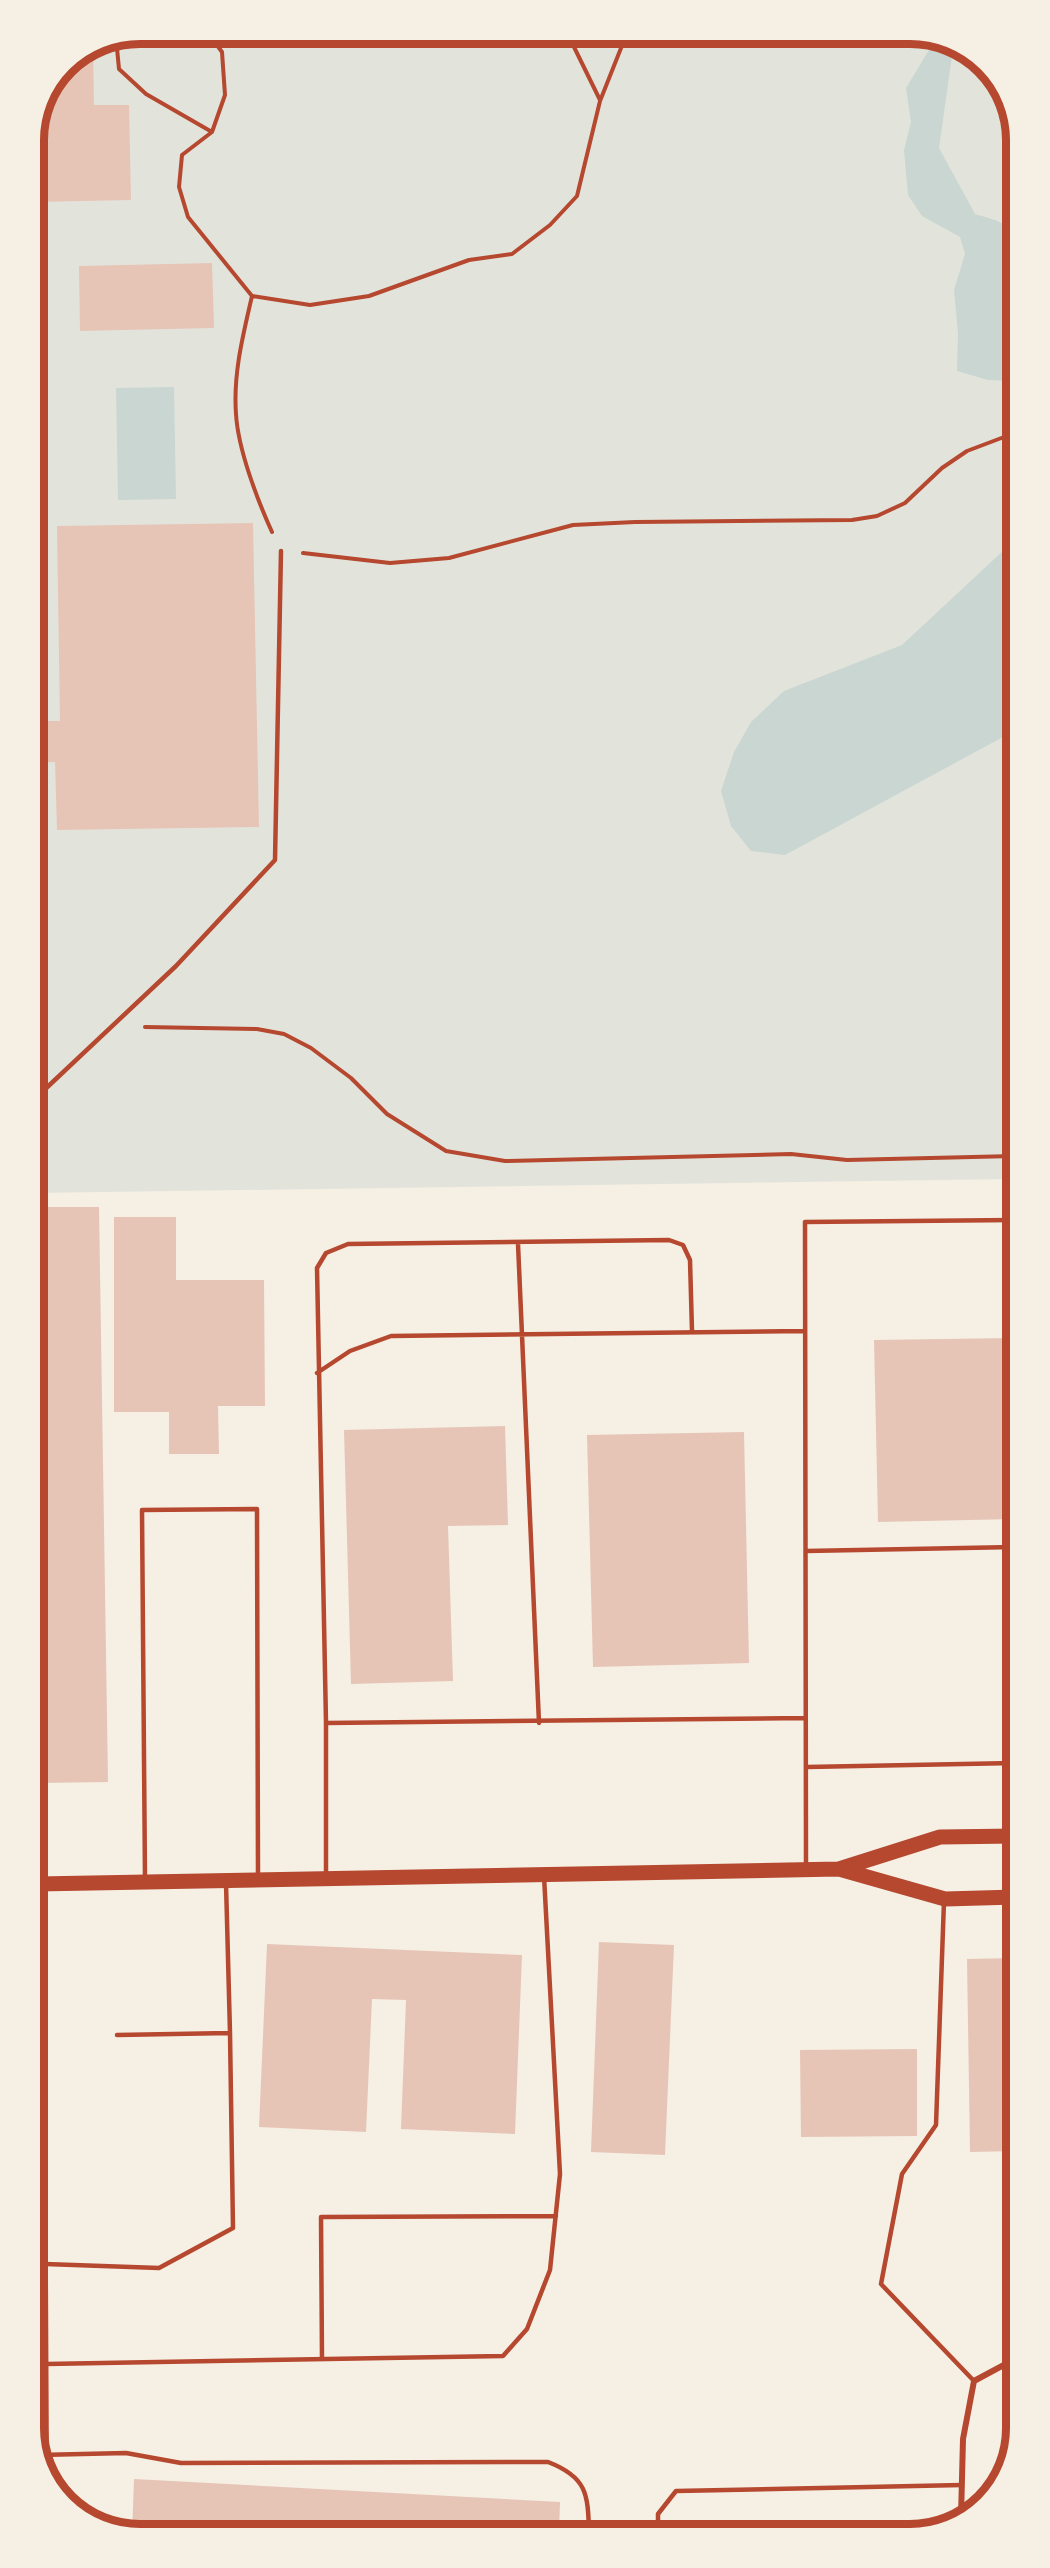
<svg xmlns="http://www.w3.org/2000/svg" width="1050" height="2568" font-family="'Open Sans',sans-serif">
<rect width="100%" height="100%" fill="#f6efe4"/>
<!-- green -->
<path fill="#e2e4dc" d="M140,33H918L975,55L1011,106L1014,1179L36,1193L33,133L65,64L99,41Z"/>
<!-- water -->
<path fill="#c9d6d2" d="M935,40L957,48L952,56L939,148L975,214C984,217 999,220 1006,226C1022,238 1008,321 1005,341L1012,343V381L988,380L957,371L958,333L954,290L965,254L960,237L922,216L908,195L904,150L911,122L906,88Z
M174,387L176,499L118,500L116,388Z
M1012,547L1013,735L1003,737L785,855L751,851L731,826L721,791L734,752L751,722L784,691L902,645L1005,549Z"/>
<!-- building -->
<path fill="#e6c5b7" d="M93,45L94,105H129L131,200L33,202V133L65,64Z
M212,263L214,328L80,331L79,266Z
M253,523L259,827L57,830L55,762L35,763V721H60L57,526Z
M36,1207H99L108,1782L38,1783Z
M114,1217H176V1280H264L265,1406H218L219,1454H169V1412H114Z
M1014,1338L1015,1519L878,1522L874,1340Z
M505,1426L508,1525L448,1526L453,1681L351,1684L344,1430Z
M744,1432L749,1663L593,1667L587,1435Z
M599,1942L674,1945L665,2155L591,2152Z
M267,1944L522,1955L515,2134L401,2129L406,2000L372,1999L366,2132L259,2127Z
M1016,1958V2151L970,2152L967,1959Z
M917,2049V2136L801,2137L800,2050Z
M134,2479L560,2502L559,2532L132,2535Z"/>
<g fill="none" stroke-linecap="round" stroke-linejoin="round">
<!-- path -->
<path stroke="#b5482f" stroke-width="4" d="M208,33L222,52L225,95L212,132L182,155L179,187L188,217L252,296
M571,33L574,47L600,100
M116,38L119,69L146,94L212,132
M272,532C257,499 238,449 236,414C233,374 243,335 252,296L310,305L369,296L469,260L512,254L550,225L577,196L600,101L627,33
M303,553L390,563L449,558L573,525L635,522L852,520L877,516L905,503L942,468L967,451L1012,434
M145,1027L257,1029L284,1034L311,1048L351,1078L387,1114L446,1151L505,1161L791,1154L847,1160L1014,1156"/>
<!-- service -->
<path stroke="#b5482f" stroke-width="4.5" d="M35,1094L41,1093L176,966L275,860L281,551
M518,1244L539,1723
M317,1373L350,1351L391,1336L805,1331
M806,1551L1015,1547
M326,1723L805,1718
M807,1767L1015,1763
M806,1866L805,1222L1014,1220
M326,1876V1723L317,1268L326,1253L348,1244L669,1240L683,1245L690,1260L692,1331
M145,1880L142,1510L257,1509L258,1877
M944,1901L936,2125L902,2174L881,2284L974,2381
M117,2035L230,2033L226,1883
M45,2264L159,2268L233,2228L230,2033
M322,2359L321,2217L556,2216
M1014,2360L1016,2170
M46,2364L503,2356L527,2329L550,2270L560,2174L544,1876
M39,2455L126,2453L181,2463L548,2462C587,2477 588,2494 589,2532
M658,2531V2514L676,2491L962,2485"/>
<!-- minor -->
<path stroke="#b5482f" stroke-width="6" d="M43,1885L46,2473
M961,2517L963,2439L974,2381L1017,2358"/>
<!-- primary -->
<path stroke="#b5482f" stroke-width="15" d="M839,1869L940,1837L1016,1836
M37,1884L839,1869L945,1899L1016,1897"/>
</g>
<!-- crop -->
<path d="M0 0H1050V2568H0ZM140 44H910A96 96 0 0 1 1006 140V2428A96 96 0 0 1 910 2524H140A96 96 0 0 1 44 2428V140A96 96 0 0 1 140 44Z" fill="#f6efe4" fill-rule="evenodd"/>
<path fill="none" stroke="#b5482f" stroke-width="8" d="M140 44H910A96 96 0 0 1 1006 140V2428A96 96 0 0 1 910 2524H140A96 96 0 0 1 44 2428V140A96 96 0 0 1 140 44Z"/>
</svg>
